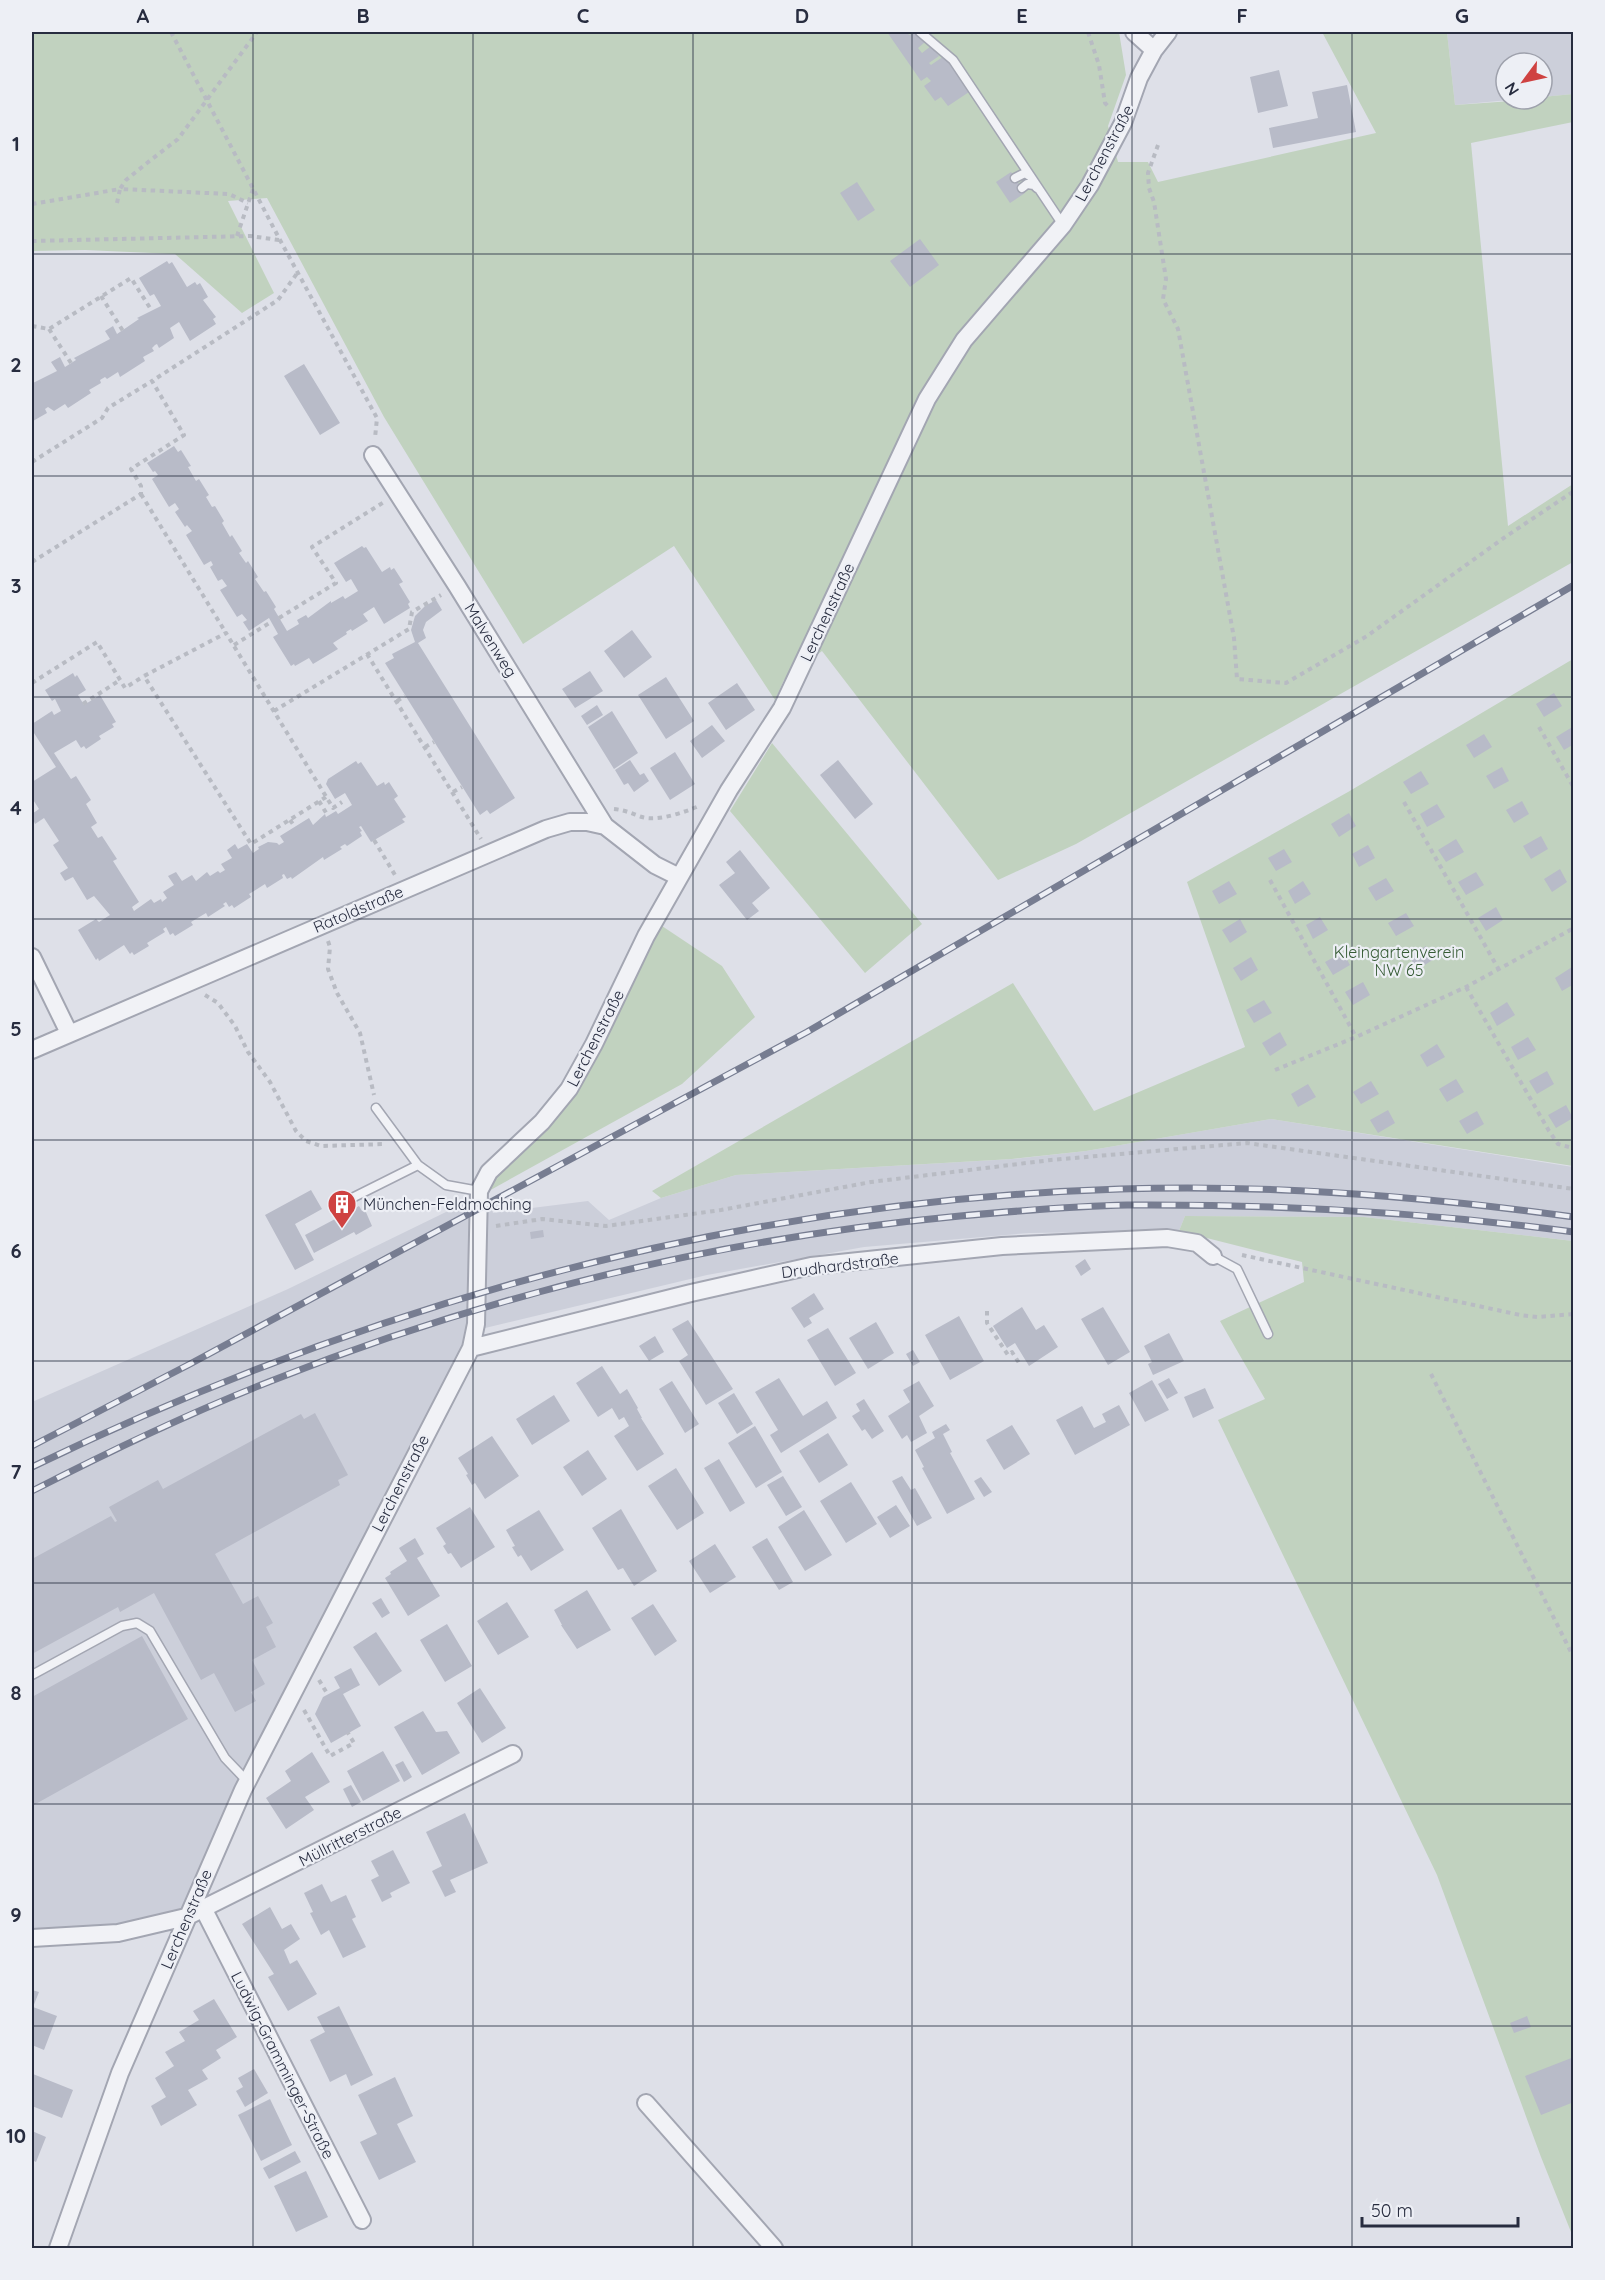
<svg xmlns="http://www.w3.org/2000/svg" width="1605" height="2280" font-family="Quicksand,sans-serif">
<rect width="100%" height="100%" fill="#dee0e8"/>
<!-- built -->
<path fill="#cccfda" d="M1447,32H1573V94L1542,97V63H1506V99H1520L1455,105Z
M1271,1119L1573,1167V1241L1364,1217L1185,1216L1179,1231L1029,1233L864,1247L707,1275L481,1329L179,1929L32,1941V1402L288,1289L487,1192L493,1213L588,1201L609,1220L661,1198L736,1175L1013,1159L1086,1151Z"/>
<!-- green -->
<path fill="#c1d2bf" d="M32,32H1119L1126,75L1108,126L1118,162H1148L1158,182L1376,133L1322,32H1447L1455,105L1542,99V97L1573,94V122L1471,143L1508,526L1573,484V562L1076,844L998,880L822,651L784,680L775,700L674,546L523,644L384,417L267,198L228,201L274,293L242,313L175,254L85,250L32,251Z
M1573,659V1166L1271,1119L1086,1151L1012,1159L736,1175L661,1198L652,1191L1013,983L1094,1111L1245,1047L1187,882L1348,792Z
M772,743L922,924L865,973L730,811Z
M656,922L722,966L755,1017L682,1084L487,1192L483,1179L564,1099Z
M1185,1216L1364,1217L1573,1241V2237L1541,2157L1437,1875L1218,1420L1265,1399L1220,1321L1304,1282L1302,1262L1179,1231Z"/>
<!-- building -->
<path fill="#b8bbc8" d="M887,32H907L909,35L918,32L925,42L918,48L922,53L931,46L939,56L929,63L931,65L944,56L969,92L948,106L941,97L935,101L924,86L931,81L927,77L921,81Z
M1279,70L1288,106L1258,113L1250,77Z
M1347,85L1356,132L1273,148L1269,128L1318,118L1312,92Z
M1011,172L1025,193L1010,203L996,182Z
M857,182L875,210L858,221L840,193Z
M920,239L939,265L910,287L890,261Z
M167,261L169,264L172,262L187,287L195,282L197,285L200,283L208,297L203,300L216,317L213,319L216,324L190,341L179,322L170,328L174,338L159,348L157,344L155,345L152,348L154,351L143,357L145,361L120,377L118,372L107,379L105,377L100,380L101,383L89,390L91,393L68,408L65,404L54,411L48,407L45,409L47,413L33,421L32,380L33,383L57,371L51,362L60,357L65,367L76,360L74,358L110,339L105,331L113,326L117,334L139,319L137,318L161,306L154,294L150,296L139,278Z
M304,364L340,423L320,435L284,376Z
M174,446L178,452L181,450L191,466L188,467L196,481L199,479L209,495L206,497L212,507L215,506L224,521L222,523L230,537L232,535L242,551L239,553L246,563L248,561L258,577L255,579L264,592L266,591L276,607L274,609L287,631L299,624L297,620L306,615L308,618L331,601V603L343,596L345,599L358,591L351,579L346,582L334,563L362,546L364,548L366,547L382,572L390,567L391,570L394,568L403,582L399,584L410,602L408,604L410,608L384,624L374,607L363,614L368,621L352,631L351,629L346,632L347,634L333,643L338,649L313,664L309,658L295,666L294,664L291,666L273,637L278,634L269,618L249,631L243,622L247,620L242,614L237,617L220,590L227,586L222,579L218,581L210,567L213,565L211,561L204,565L186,535L192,531L187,525L185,527L175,512L179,509L175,503L169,507L152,479L158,475L155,471L153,472L147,463Z
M436,600L442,610L426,622L423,630L426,638L418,643L515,798L490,814L487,810L480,815L385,663L394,658L392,654L415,642L411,630L415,616L425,606Z
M632,630L652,657L624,678L604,651Z
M590,671L603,691L575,708L562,689Z
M73,673L75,677L77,675L86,690L78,695L84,705L100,695L116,722L112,724L114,727L99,736L101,739L86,749L84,746L81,748L76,740L54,753L71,779L76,776L91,800L86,804L97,823L91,827L98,838L102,836L117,859L113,861L139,902L132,907L134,911L151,899L154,903L161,899L162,902L167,898L163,892L174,885L168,876L176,872L182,881L192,875L196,881L207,872L210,876L218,871L220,873L225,870L221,864L232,858L227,850L235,844L238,849L247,844L253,853L259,849L258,847L268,842L277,843L279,845L284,842L280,836L309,818L313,825L325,814L326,817L336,811L338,814L352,805L345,793L335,799L326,784L328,779L356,761L358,764L361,762L377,786L384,782L385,785L389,782L398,796L394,799L406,817L402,819L405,822L371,842L361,826L359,827L362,831L360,832L362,836L347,846L345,844L340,847L342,849L324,860L323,857L292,879L291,877L287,879L284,874L282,875L283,878L267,888L265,884L249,894L251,897L234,908L232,905L229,907L226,902L223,904L225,906L208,917L206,913L191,922L193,925L175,936L173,933L170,935L166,927L163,929L165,932L147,943L149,946L134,955L132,952L130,954L124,945L99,961L98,958L96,960L78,930L96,919L99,922L110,915L94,896L87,900L73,877L65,881L60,873L68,868L53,845L59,841L44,818L35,824L32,817V814L39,809L32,798V782L56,767L32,730V724L52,711L54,715L61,711L55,699L52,701L45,690Z
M666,677L694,721L666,739L638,695Z
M737,683L755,710L726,730L708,703Z
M1554,693L1562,706L1544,717L1536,704Z
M597,705L603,715L587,725L581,716Z
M612,711L638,753L614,769L588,727Z
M712,725L725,741L702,758L690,741Z
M1574,726V744L1564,750L1556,737Z
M1484,734L1492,747L1474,758L1466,745Z
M675,752L695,784L670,800L650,768Z
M630,760L640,775L644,773L649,781L634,792L628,783L624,785L615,770Z
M838,760L873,804L855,819L820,775Z
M1502,767L1509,781L1494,789L1486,776Z
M1421,771L1429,784L1411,794L1403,782Z
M1522,801L1529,814L1514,823L1506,810Z
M1437,804L1445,817L1427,827L1420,814Z
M1349,813L1356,826L1339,837L1331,824Z
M1541,836L1548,849L1531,859L1523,846Z
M1456,839L1464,852L1446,862L1438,850Z
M1368,845L1375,858L1359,867L1352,854Z
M1284,849L1292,862L1276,871L1268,858Z
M740,850L770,888L752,903L759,911L747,920L719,885L735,873L726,862Z
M1560,869L1567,882L1552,892L1544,879Z
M1476,872L1484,885L1466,895L1458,882Z
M1386,878L1394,891L1376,901L1368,888Z
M1229,881L1237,894L1219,904L1212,891Z
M1303,881L1311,894L1295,904L1288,891Z
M1496,907L1503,920L1486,931L1478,918Z
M1406,913L1414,926L1396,936L1388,923Z
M1320,917L1328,930L1313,939L1306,925Z
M1240,919L1247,932L1230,943L1222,930Z
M1426,946L1434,959L1417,970L1409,956Z
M1343,952L1350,965L1333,975L1325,962Z
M1251,957L1258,970L1241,981L1233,968Z
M1572,967L1574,984L1562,991L1555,978Z
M1363,982L1370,995L1353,1005L1345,992Z
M1264,1000L1272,1013L1254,1023L1246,1010Z
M1507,1002L1515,1015L1497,1026L1490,1013Z
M1280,1032L1287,1045L1270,1056L1262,1043Z
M1528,1037L1536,1050L1518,1060L1511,1047Z
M1437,1044L1445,1057L1427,1067L1420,1055Z
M1547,1071L1554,1084L1537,1094L1529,1081Z
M1456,1079L1464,1092L1447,1102L1439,1089Z
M1371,1081L1379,1094L1361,1104L1353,1092Z
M1308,1084L1316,1097L1298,1107L1291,1094Z
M1566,1105L1573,1118L1556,1128L1548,1115Z
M1388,1110L1395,1123L1378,1133L1370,1120Z
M1477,1111L1484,1124L1467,1134L1459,1121Z
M311,1190L322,1209L295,1224L314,1260L295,1270L265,1215Z
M349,1203L352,1210L359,1206L362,1211L365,1210L372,1226L356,1235L354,1232L314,1253L305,1235L337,1218L333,1211Z
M543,1230L544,1237L531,1239L530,1232Z
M1085,1259L1091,1269L1081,1276L1075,1266Z
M814,1293L824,1309L809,1318L812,1323L804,1328L791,1308Z
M1022,1307L1036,1330L1044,1325L1058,1347L1029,1366L1015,1343L1007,1348L993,1326Z
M1103,1307L1130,1352L1108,1365L1081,1319Z
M959,1316L984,1361L950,1380L925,1335Z
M688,1320L733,1389L706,1405L679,1361L688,1355L672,1329Z
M876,1322L894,1353L868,1369L849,1338Z
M828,1328L856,1373L835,1386L807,1340Z
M1169,1333L1184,1361L1153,1375L1148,1364L1152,1362L1144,1346Z
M655,1336L664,1352L649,1361L639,1346Z
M913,1350L920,1362L913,1366L906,1354Z
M602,1366L620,1394L627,1389L638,1408L637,1409L642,1418H641L664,1454L637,1471L614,1436L629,1426L624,1417L619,1420L612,1408L598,1417L576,1383Z
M779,1378L803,1416L827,1401L837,1418L781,1453L770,1435L778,1430L755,1392Z
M1169,1378L1178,1393L1167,1399L1158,1384Z
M1152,1380L1169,1410L1145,1422L1129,1393Z
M672,1381L699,1424L685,1433L659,1389Z
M919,1381L934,1406L919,1416L927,1433L911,1442L907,1435L902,1439L888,1416L910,1402L903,1390Z
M1205,1388L1214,1408L1193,1418L1184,1397Z
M734,1393L753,1424L737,1434L718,1403Z
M554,1395L570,1421L532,1445L516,1419Z
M864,1399L884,1431L872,1439L865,1429L862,1431L852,1416L860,1411L856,1404Z
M1119,1405L1130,1425L1075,1455L1056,1420L1082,1406L1094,1428L1106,1422L1102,1414Z
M315,1413L348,1475L338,1480L340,1485L215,1554L243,1604L258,1596L273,1623L266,1627L276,1647L252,1660L265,1684L251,1692L256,1701L235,1712L214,1673L201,1680L154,1593L120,1612L118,1607L32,1654V1559L111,1516L115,1522L117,1521L109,1507L158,1480L163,1489L301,1414L304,1419Z
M946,1424L950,1430L943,1434L952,1452L950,1453L975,1499L947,1514L922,1468L924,1467L915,1450L935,1438L932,1432Z
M1012,1425L1030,1454L1004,1470L986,1440Z
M755,1426L782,1472L756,1488L728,1443Z
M828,1433L848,1465L819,1483L799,1451Z
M492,1436L519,1476L485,1499L475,1483L472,1485L466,1475L468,1474L458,1458Z
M588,1450L607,1479L582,1496L563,1467Z
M719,1459L745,1503L730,1512L704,1468Z
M676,1468L704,1513L677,1530L648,1486Z
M783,1476L802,1507L786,1516L767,1485Z
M902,1476L911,1490L915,1488L932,1518L917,1526L892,1481Z
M981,1477L992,1492L984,1497L974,1481Z
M851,1482L877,1524L846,1543L820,1501Z
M896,1505L910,1526L890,1538L877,1517Z
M470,1507L495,1547L461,1568L451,1553L448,1554L443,1546L446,1544L436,1528Z
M621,1509L657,1571L634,1586L623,1568L618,1570L592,1528Z
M539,1510L564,1550L531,1571L521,1555L518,1557L512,1547L515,1546L506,1530Z
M804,1510L832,1555L805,1571L778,1527Z
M415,1538L424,1554L417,1558L440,1596L408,1616L385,1578L391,1574L390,1572L407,1561L399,1548Z
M767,1538L793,1582L779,1590L752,1547Z
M715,1544L736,1577L710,1593L689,1561Z
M587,1590L611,1630L577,1649L561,1625H562L554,1610Z
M381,1598L390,1613L382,1618L372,1603Z
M507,1602L529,1637L498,1655L477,1621Z
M653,1604L677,1641L655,1656L631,1618Z
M447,1624L472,1666L445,1682L420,1640Z
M376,1632L402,1671L379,1686L353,1647Z
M142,1636L188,1719L32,1806V1697Z
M351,1668L360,1685L343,1694L361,1726L331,1743L315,1714L323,1697L340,1688L334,1677Z
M480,1688L506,1728L482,1743L457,1703Z
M423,1711L436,1732L447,1731L460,1753L422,1775L394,1727Z
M383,1751L400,1781L363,1801L347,1771Z
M312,1752L330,1782L305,1797L314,1810L286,1829L266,1798L291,1781L285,1771Z
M403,1761L412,1777L404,1782L395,1765Z
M351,1785L361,1802L352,1807L343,1789Z
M465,1813L488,1863L450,1880L456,1892L445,1897L432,1871L442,1866L426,1832Z
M393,1850L410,1883L390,1893L392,1897L382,1902L371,1880L379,1876L371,1861Z
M322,1884L331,1902L346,1895L356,1917L352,1919L366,1947L343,1958L329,1930L321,1935L310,1913L313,1912L304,1893Z
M270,1907L282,1929L291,1924L300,1939L284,1950L290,1964L297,1960L317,1994L288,2011L268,1977L274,1974L242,1924Z
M32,1990L39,1992L33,2007L57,2016L44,2050L32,2045Z
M214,1999L237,2037L216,2050L221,2058L202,2070L208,2079L188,2090L197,2105L161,2126L151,2106L166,2097L155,2078L174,2066L165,2052L185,2041L179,2032L199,2020L193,2011Z
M339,2006L373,2075L351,2086L346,2074L330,2082L310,2040L325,2032L317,2017Z
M1527,2016L1531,2027L1514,2033L1510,2023Z
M1574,2057V2102L1541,2115L1525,2076Z
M254,2069L268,2093L245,2107L236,2091L243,2087L238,2078Z
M33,2074L73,2090L62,2118L32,2106Z
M395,2077L413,2116L397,2124L416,2162L379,2180L360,2142L377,2134L358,2095Z
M270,2099L292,2145L261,2161L238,2115Z
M32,2131L46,2137L36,2162L32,2160Z
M295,2151L301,2162L269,2179L263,2168Z
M306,2171L328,2217L296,2232L274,2186Z"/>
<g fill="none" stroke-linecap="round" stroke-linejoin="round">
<!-- service casing -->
<g stroke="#a3a6b2" stroke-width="11">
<path id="service" d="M920,32L953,60L1063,225
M1015,178L1025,173L1031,177
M1022,188L1027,184L1034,185L1037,188
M376,1108L418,1165L446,1185L479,1191
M342,1203L418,1165
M1213,1256L1237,1269L1268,1334
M32,1675L122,1626L137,1623L150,1631L225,1758L247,1781"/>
</g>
<!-- minor casing -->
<g stroke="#a3a6b2" stroke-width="20">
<path id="minor" d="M1134,32L1154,50
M373,455L457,586L605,826
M32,957L69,1033
M32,1050L546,829L570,822H587L605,826L655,865L679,877
M471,1348L691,1293L811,1266L1002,1246L1167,1238L1197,1243L1213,1256
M204,1910L362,2220
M32,1938L118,1933L186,1917L513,1754
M646,2103L774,2248
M58,2248L120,2073L243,1790L471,1348L476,1324L479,1191L489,1172L542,1122L569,1089L594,1044L646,936L729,790L782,708L927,399L964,340L1063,225L1090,185L1123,123L1139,78L1154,50L1168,32"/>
</g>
<!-- path -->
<path stroke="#b8bbc3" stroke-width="4" stroke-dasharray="4.5 4.5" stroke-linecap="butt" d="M171,32L280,240L377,418L375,438
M1088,32L1099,65L1105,103L1110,108
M1158,145L1148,173L1149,188L1154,202L1166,279L1163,299L1178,329L1234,638L1237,679L1286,683L1367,636L1508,535L1574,491
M117,203L120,189L229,194L248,203
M32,204L120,189L126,180L147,163L178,139L257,32
M237,236L253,189
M32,241L250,236L279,240
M101,296L123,331
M32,326L49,329L131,278L152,311
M49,329L71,363
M32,462L102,418L108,408L152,381
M141,494L226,633
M32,562L141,494V486L131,469L184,435L152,381L278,300L298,272
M279,618L336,583L312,547L384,502
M234,645L271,622
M367,654L481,839
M32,683L97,642L125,688L144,676
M397,701L405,696
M83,704L120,680
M274,711L409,629L412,612L441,595
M1539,727L1574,788
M425,747L434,742
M453,792L462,787
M326,797L251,844L144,676L226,633L333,808L342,802
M319,801L328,816
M1404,802L1499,970
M614,809C625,810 633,814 642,817C657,822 685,812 699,806
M290,820L295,827
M374,840L395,875
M1270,880L1356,1037
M328,941L330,947L328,969L337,993L360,1033L374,1095
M1466,987L1549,1131L1558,1144L1569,1147
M205,995L218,1003L235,1026L248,1052L270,1082L296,1131L306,1141L321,1146L385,1144
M1275,1070L1356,1037L1466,987L1574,928
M496,1226L542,1219L606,1226L721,1210L871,1182L1051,1160L1247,1143L1574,1189
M1242,1255L1520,1315L1537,1317L1574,1314
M987,1311V1323L1008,1355L1012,1352L1021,1366
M1431,1374L1574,1658
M319,1680L328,1695
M304,1710L330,1756L354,1743L348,1733"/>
<!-- service -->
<use href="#service" stroke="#f1f2f6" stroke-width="8"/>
<!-- minor -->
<use href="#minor" stroke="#f1f2f6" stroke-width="16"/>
<!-- rail casing -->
<g stroke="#777d91" stroke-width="7">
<path id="rail" d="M32,1446L190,1364L807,1032L1574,585
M32,1467C374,1302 739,1201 1120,1189C1272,1184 1423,1196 1574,1217
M32,1491C110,1451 189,1413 271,1381C491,1294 724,1238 960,1216C1016,1211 1072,1206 1127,1205C1277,1204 1425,1212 1574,1232"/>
</g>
<!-- rail -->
<use href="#rail" stroke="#edeff5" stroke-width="4.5" stroke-dasharray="14" stroke-linecap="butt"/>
</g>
<!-- grid -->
<path fill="none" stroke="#272c3f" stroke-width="1.5" stroke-opacity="0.55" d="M253,32V2248M473,32V2248M693,32V2248M912,32V2248M1132,32V2248M1352,32V2248M32,254H1574M32,476H1574M32,697H1574M32,919H1574M32,1140H1574M32,1361H1574M32,1583H1574M32,1804H1574M32,2026H1574"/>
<!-- icons -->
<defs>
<g id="building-pin" transform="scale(1.5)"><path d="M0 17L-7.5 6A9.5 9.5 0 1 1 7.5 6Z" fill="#cf4241" stroke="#edeff5"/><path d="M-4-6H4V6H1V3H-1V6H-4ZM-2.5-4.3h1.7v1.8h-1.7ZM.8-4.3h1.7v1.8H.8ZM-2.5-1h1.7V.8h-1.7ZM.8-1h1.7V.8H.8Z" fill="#fff"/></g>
</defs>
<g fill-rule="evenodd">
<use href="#building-pin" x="342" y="1204"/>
</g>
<g text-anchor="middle" stroke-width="4.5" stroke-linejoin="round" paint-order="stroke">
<!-- street labels -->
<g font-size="16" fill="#272c3f" stroke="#edeff5">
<text transform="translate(1104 153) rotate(-62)" y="6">Lerchenstraße</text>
<text transform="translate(827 612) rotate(-65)" y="6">Lerchenstraße</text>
<text transform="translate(491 640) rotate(58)" y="6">Malvenweg</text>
<text transform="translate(358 909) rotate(-23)" y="6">Ratoldstraße</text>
<text transform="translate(595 1038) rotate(-63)" y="6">Lerchenstraße</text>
<text transform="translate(840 1265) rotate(-7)" y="6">Drudhardstraße</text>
<text transform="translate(400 1483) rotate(-63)" y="6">Lerchenstraße</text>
<text transform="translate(350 1836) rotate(-27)" y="6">Müllritterstraße</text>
<text transform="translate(186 1919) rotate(-67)" y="6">Lerchenstraße</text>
<text transform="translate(283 2065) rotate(63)" y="6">Ludwig-Gramminger-Straße</text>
</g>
<!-- park labels -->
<g font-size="16" fill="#355b34" stroke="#edeff5">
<text x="1399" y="958">Kleingartenverein<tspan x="1399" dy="18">NW 65</tspan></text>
</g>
<!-- poi labels -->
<g font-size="16" fill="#272c3f" stroke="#edeff5" text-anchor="start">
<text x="363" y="1210">München-Feldmoching</text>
</g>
</g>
<!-- border -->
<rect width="1605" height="2280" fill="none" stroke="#edeff5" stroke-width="66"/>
<!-- north arrow -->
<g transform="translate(1524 81) rotate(237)"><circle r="28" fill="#edeff5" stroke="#9ea1ac" stroke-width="1.5"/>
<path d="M0-4.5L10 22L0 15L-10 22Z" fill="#cf4241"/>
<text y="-9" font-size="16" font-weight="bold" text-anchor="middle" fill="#272c3f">N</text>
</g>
<!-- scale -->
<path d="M1362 2217v9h156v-9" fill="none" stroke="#272c3f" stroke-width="3"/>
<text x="1371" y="2217" font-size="18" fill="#272c3f" stroke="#edeff5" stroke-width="4.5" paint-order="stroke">50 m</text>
<rect x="33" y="33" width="1539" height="2214" fill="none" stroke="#272c3f" stroke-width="2"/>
<g font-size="20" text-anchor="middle" font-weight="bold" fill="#272c3f">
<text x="143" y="23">A</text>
<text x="363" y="23">B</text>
<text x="583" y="23">C</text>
<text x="802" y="23">D</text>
<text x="1022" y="23">E</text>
<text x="1242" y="23">F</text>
<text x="1462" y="23">G</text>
<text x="16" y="151">1</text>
<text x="16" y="372">2</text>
<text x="16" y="593">3</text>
<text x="16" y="815">4</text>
<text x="16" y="1036">5</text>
<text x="16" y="1258">6</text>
<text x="16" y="1479">7</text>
<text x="16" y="1700">8</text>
<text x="16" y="1922">9</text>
<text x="16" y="2143">10</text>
</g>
</svg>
